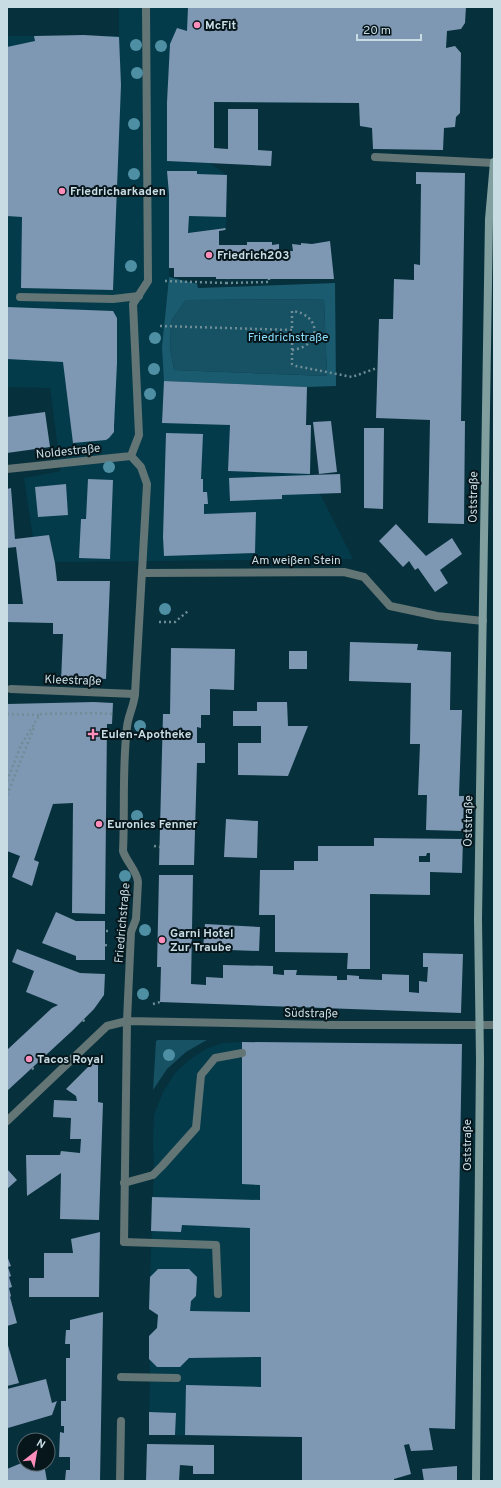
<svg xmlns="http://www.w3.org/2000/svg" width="501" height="1488" font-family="Overpass,sans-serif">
<rect width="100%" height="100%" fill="#06303c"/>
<!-- built -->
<path fill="#043b4a" d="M119,7H308L294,25L293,103L214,102V148L210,163L227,175L226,228L169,235V277L165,312L164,381L307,387L306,425H311L310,474L353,559L55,562L49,535L33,537L24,478L61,471L50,388L7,387V36H119Z
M242,1042L462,1044L455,1429L402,1428L382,1434L394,1481H302V1437L149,1435L150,1378L149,1336L157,1328L158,1315L149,1309L154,1166L153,1141L154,1115L163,1092L175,1073L189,1060L206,1049L223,1043Z"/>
<!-- green -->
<path fill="#165164" d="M324,299L327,376L174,370L170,348L171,321L186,300Z
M158,1040H207L186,1052L167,1069L153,1090L156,1041Z"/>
<!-- forest -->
<path fill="#1a5b6f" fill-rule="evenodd" d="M169,277L197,284L198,288L335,283L336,386L307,387L164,381L162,347ZM324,299L327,376L174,370L170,348L171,321L186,300Z"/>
<!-- building -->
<path fill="#7e97b2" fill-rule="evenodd" d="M188,7H466L465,23L461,29L447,31L446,48L455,46L461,53L460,113L456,117L455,127L444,128L443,150L373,149L372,128L360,126L359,103L214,102V148L228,149V109H258V150L272,151L271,166L167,161V102L170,44L177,28L187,31Z
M84,35L119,37L121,85L113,290L21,288L22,217L7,216L8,136H7V47L35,41L34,36Z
M167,171H197V174L227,175L226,217L189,216L188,233L226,228L225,230L219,231V245H247V242H272V245L279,244V251H293L292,244L301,245V243L312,244L330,241L334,279H216V277H174V268H169V194Z
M416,172L465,173L461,421H465L464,524L428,523L430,420L376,418L379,319H393L394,279L414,280V264L420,265L421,184H416Z
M7,307L113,311L117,318V363L114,426V432L109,438L106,440L73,443L63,362L7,359Z
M164,381L307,387L306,425H311L310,474L228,471L230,425L162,423Z
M45,412L50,447L7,453V417Z
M331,421L337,472L319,474L313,422Z
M364,428H384L383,509L364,508Z
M166,433L203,434L201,479H203V492H207L208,504H204V514L256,512L255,553L164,556L163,537Z
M340,474L341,493L282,495V499L230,501L229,478Z
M88,479L113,480L110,559L79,558L81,519H86Z
M66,484L68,515L38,517L35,487Z
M11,488L15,539L49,535L55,563L57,581H110L106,679L83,677L82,682L61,681L63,634H53V623L7,622V604H23L16,547L7,548V489Z
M396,524L426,556L452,538L462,554L440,570L448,583L435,592L418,568L415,570L409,561L403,567L379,541Z
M350,642L418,644L417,650L451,652L450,710H462L459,796H464L463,831L426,830L427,795H418L420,744H410L411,683L349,681Z
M171,648L235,649L234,690L210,689V715H201V728L197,727V743H205V763H197L194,865H159L163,714H170Z
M289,651H307V669H289Z
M94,702L113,703L112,724H107L105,914L72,913L73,803L53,804L34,860L39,862L32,886L12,877L20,856L7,851V704Z
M257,702H287L288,726H308L288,776L238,775V743H261V726H233V711H257Z
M226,819L258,821L257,858L224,857Z
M374,838L463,839L462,873L430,872V895L370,894V969H347L348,953L275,952V915H259L260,870H294V861H318V846H374ZM427,853H430V862H419V856H426Z
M159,875H193L191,984L206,985V977L223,978V965L273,966V974L284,975V970H297L296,975L337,976V980H347V975L359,976V979L382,980V974L409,975V992L419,993V981L427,982L428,967H423V953L463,954L461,1013L160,1002L161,967H157Z
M56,912L76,921H105V960H76V956L42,943Z
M205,924L260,927L259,951L203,949Z
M17,949L80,973L105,974L104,995L94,1009L72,1031L7,1091V1050L52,1008L58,1005L26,992L34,971L12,962Z
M242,1042L462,1044L455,1429L429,1428L433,1450L411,1451L409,1444L404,1445L411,1474L394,1479V1481H302V1437L185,1435L186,1385L261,1387V1357L189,1358L180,1367H157L149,1359V1336L157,1328L158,1315L149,1309L150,1277L158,1269H189L197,1277L196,1296L191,1301L190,1311L250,1312V1228L182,1225L181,1232L151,1231L152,1197L260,1200V1185L242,1184Z
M93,1062L98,1064V1102L103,1103L99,1220L60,1219L61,1173L27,1196L26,1155H60L61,1151L80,1153L81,1139H70L71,1118L53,1117L54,1100L77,1101L76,1096L66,1089Z
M7,1169L17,1180L7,1189Z
M100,1232L99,1297H29V1278H44V1253H73L71,1239Z
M7,1256L11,1266L8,1267L11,1276L9,1277L12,1287L9,1288L11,1296L10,1297L17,1323L7,1326Z
M103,1312L100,1481H65L66,1470H70V1457H59L60,1432L64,1433V1426H61V1401H66V1358H70V1344H65L66,1330H70V1320Z
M7,1342L19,1383L7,1386Z
M46,1379L52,1403L57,1401L52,1415L8,1428L7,1389Z
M149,1412L176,1413L175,1435H149Z
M147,1444L214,1445V1474H193V1466L180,1465L179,1481H146Z
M24,1462V1464H44L47,1481H7V1469Z
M457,1466V1481H424L422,1469Z"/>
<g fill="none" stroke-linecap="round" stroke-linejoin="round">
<!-- path -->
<path stroke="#6e8d96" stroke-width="2.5" stroke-dasharray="2 3" stroke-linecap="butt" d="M165,281L226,283L227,279
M226,283L269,282V279
M160,326L292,330V364L296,366L352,377L377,368
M292,350C323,346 321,314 292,311V330
M159,622H175L188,611
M7,714L39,715
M7,781L21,745L40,714L94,713L114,714
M7,795L35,725
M154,846L160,847
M106,931H110
M105,945L110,946
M153,1004L160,1002
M83,1020L85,1022
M32,1068L35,1070"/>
<!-- service -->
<path stroke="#637575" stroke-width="8" d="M375,157L494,163
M20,297L113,299L139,296
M11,689L135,694
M124,1183L153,1175L162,1166L196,1128L201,1075L215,1058L242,1053
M124,1242L216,1245L218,1294
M121,1377L177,1378"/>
<!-- minor -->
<path stroke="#637575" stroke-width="8" d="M131,456L139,435L133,304L148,281L146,7
M7,469L131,456
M142,573L344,572L364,577L390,606L437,616L483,621
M7,1121L107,1026L127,1021L332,1025H494
M124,1242L127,1021L131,932L136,919L138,882C137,871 126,861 123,851C125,810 122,768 127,727C128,716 134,706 135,694L147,484L141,467L131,456
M120,1481L121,1421"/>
<!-- secondary -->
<path stroke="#819f9f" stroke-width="8" d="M476,1481L480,1059L478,919L489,219L494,162"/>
</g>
<!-- trees -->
<g fill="#4f8fa4">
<circle cx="136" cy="45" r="6"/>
<circle cx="161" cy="46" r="6"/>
<circle cx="137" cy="73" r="6"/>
<circle cx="134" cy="124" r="6"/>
<circle cx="134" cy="174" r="6"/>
<circle cx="131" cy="266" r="6"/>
<circle cx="155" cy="338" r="6"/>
<circle cx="154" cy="369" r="6"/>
<circle cx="150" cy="394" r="6"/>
<circle cx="109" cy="467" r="6"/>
<circle cx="165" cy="609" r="6"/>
<circle cx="140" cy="726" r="6"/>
<circle cx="137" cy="816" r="6"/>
<circle cx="125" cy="876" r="6"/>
<circle cx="145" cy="930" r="6"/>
<circle cx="143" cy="994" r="6"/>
<circle cx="169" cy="1055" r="6"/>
</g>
<!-- markers -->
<g fill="#fe8ebb" stroke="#06161b" stroke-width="1.5">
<circle cx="197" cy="25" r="4"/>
<circle cx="62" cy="191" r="4"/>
<circle cx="209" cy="255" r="4"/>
<path d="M91 728h4v4h4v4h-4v4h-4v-4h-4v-4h4z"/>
<circle cx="99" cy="824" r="4"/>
<circle cx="162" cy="940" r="4"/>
<circle cx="29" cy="1059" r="4"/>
</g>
<g text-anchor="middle" stroke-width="4" stroke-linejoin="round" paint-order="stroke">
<!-- poi labels -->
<g font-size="12" font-weight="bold" fill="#c8dce4" stroke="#06161b" text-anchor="start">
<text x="205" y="29">McFit</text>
<text x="70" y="195">Friedricharkaden</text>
<text x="217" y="259">Friedrich203</text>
<text x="101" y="738">Eulen-Apotheke</text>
<text x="107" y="828">Euronics Fenner</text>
<text x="170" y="937">Garni Hotel<tspan x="170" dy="14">Zur Traube</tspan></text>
<text x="37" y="1063">Tacos Royal</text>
</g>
<!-- park labels -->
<g font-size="12" fill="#8bdcf9" stroke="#06161b">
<text x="288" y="341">Friedrichstraße</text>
</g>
<!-- street labels -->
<g font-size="12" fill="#c8dce4" stroke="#06161b">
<text transform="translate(68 451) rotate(-6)" y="4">Noldestraße</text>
<text transform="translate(473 497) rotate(-89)" y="4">Oststraße</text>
<text x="296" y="564">Am weißen Stein</text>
<text transform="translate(73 680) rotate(2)" y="4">Kleestraße</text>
<text transform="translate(468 821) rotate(-89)" y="4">Oststraße</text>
<text transform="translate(122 923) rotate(-85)" y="4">Friedrichstraße</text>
<text transform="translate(311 1013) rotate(1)" y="4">Südstraße</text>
<text transform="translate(467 1145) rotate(-90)" y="4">Oststraße</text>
</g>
</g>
<!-- border -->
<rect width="501" height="1488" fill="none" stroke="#c8dce4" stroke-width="16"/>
<!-- north arrow -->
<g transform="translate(36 1452) rotate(31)"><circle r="19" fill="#06161b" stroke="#54656b"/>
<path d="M0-3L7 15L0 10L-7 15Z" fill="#fe8ebb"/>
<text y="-6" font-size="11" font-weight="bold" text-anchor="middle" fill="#c8dce4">N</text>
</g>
<!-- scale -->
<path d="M357 34v6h64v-6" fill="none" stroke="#c8dce4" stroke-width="2"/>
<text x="363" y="34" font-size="12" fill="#c8dce4" stroke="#06161b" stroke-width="3" paint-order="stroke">20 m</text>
</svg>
